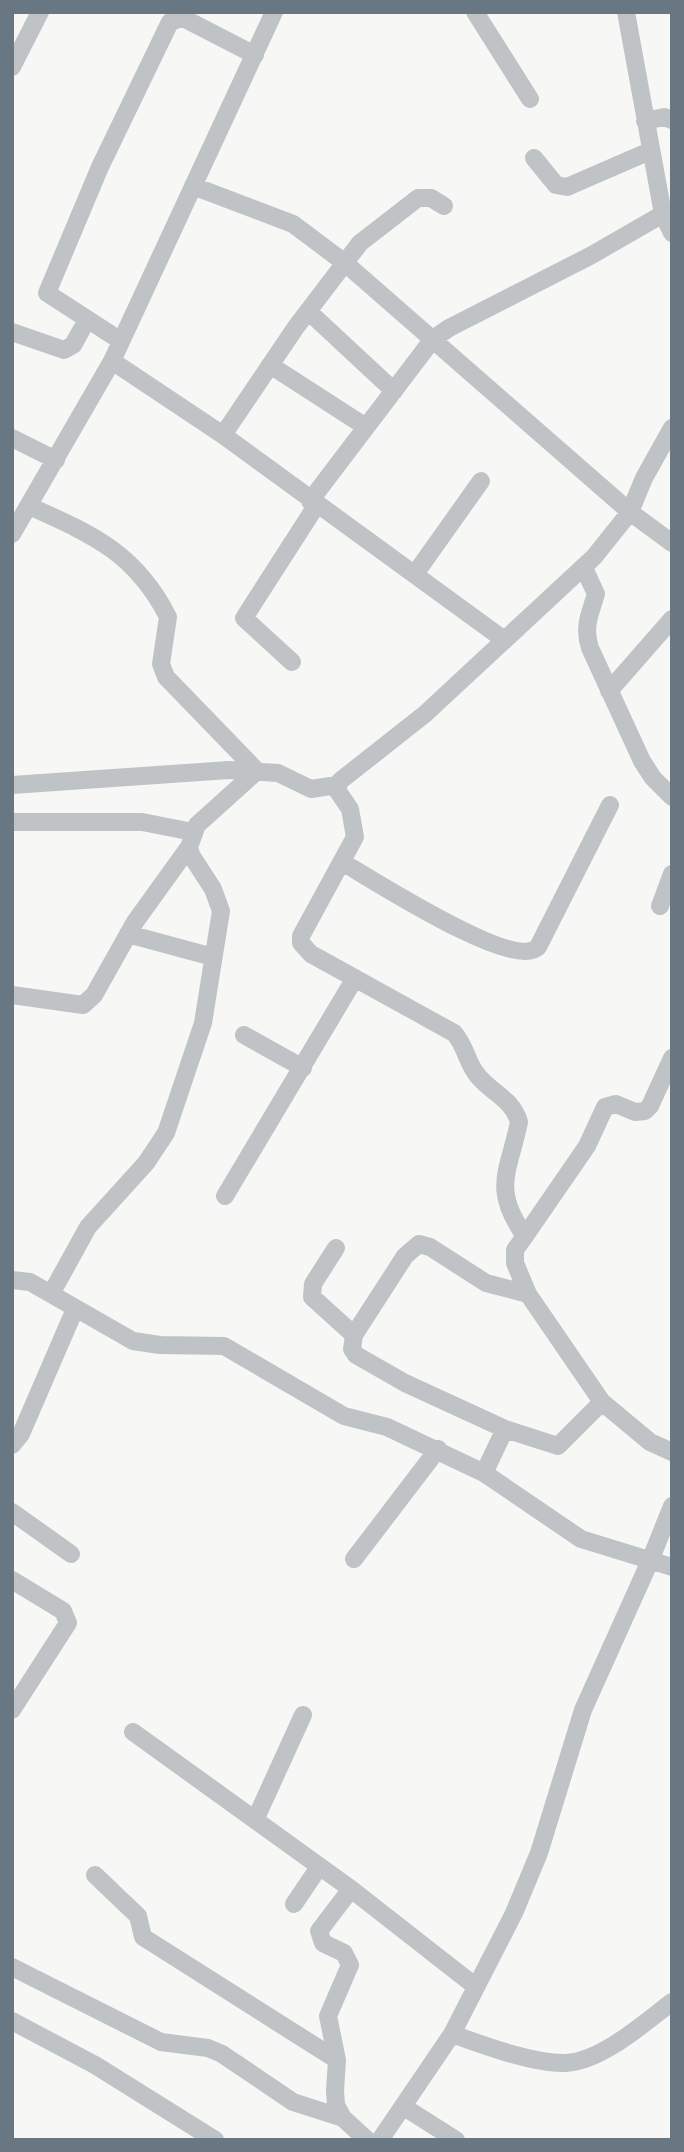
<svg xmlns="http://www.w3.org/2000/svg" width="684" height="2152" font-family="'Titillium Web',sans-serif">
<rect width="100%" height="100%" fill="#f7f7f5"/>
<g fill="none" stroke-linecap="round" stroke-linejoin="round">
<!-- street -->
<path stroke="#bfc3c6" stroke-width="18" d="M475,12L530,99
M626,12L663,214L672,233
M12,67L40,12
M645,121L664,117L672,120
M534,158L556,185L567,187L650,151
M193,186L293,224L345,263L630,512L672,543
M308,311L394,391
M12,332L64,350L73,345L87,320
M121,341L47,293L100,167L170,22L181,18L187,20L255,55
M112,361L223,435L503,639
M270,365L366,427
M672,428L644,478L630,512L594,557L425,714L340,781L337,790L350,809L355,837L301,936V943L311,954L454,1033C465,1045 466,1059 475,1072C488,1092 512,1097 519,1122C509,1172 491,1188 525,1236L515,1250V1263L528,1294L602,1402L650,1442L672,1452
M223,435L296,327L360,243L418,198H431L444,206
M12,438L56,460
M310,501L433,339L449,328L590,256L663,214
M29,506C91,534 135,552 168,617L161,664L166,677L257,771L197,825L189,847L191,855L213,889L221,911L203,1023L166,1133L146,1163L88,1227L51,1294L133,1341L160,1345L224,1346L344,1416L387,1427L484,1473L581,1539L672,1567
M12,534L112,361L274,12
M584,568L596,594C590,614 583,627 590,648L642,761L653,778L672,797
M415,574L481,481
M292,662L244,618L316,506
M609,691L672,619
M12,785L229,770L278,773L311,789L337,785
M12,822H142L193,832
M342,862C372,879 513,971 538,947L610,805
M660,906L672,874
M128,934L213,957
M12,995L83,1005L94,995L135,922L189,847
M244,1035L303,1068
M225,1196L355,978
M525,1236L587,1146L605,1107L616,1104L635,1112L645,1111L650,1106L672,1058
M336,1248L313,1284L312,1297L354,1335L352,1349L356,1355L405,1383L505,1429L484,1473
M12,1280L30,1282L51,1294
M354,1335L405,1256L419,1244L430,1247L486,1283L528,1294
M505,1429L558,1446L602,1402
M12,1445L21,1434L75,1309
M12,1512L71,1554
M354,1559L438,1449
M12,1580L63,1611L68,1623L12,1710
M133,1732L351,1889L319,1931L323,1943L344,1953L350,1965L328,2016L337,2060L335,2091L336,2105L343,2118L367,2140
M256,1818L303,1715
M95,1875L138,1916L143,1937L337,2060
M351,1889L475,1986
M294,1904L319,1867
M12,1967L161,2042L208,2048L222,2054L293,2102L343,2118
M12,2021L95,2065L215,2140
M452,2034L514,1913L539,1853L583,1710L650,1561L672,1506
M404,2107L456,2140
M380,2140L452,2034C483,2045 533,2064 566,2063C602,2061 644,2023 672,2002"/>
</g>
<!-- border -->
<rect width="684" height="2152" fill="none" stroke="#697783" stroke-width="28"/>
</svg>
